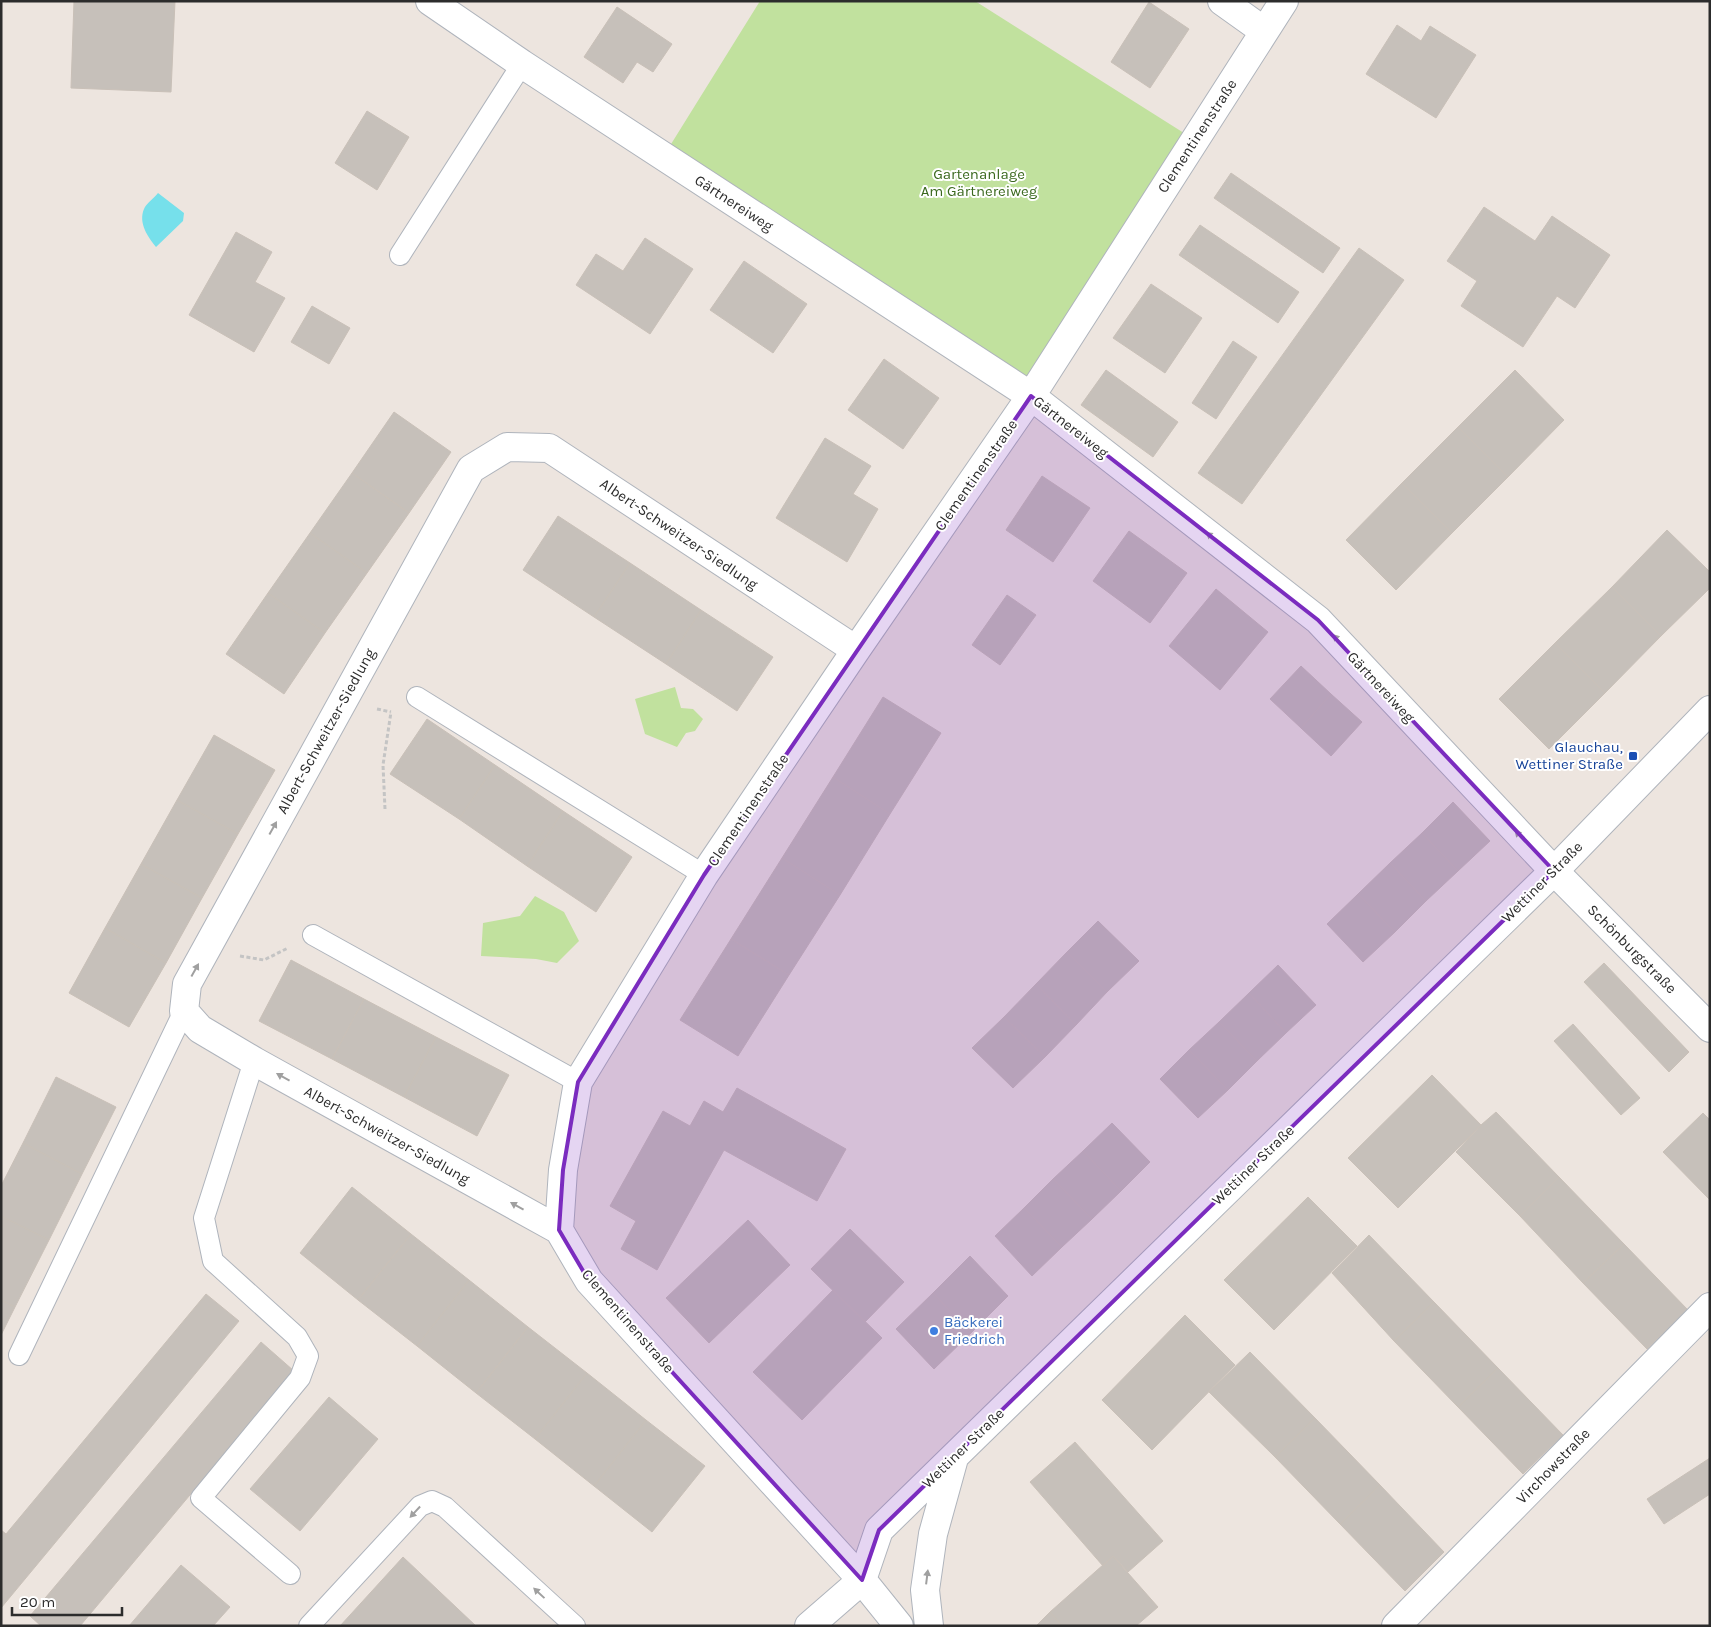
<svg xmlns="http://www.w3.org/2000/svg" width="1711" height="1627" font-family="Karla,sans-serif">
<rect width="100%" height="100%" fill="#ede5df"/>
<!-- green -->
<path fill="#c1e19e" d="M760,1H975L1195,140L1031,396L663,157Z
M675,687L681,708L693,709L703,719L695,731L686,733L677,747L645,734L635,699Z
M535,896L564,912L579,941L557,963L536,959L481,956L483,923L520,916Z"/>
<!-- water -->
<path fill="#76e0eb" d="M158,193L184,213L183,221L156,247C148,237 138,223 144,209C146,204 154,198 158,193Z"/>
<!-- building -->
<path fill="#c6c0ba" stroke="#c9c0b8" d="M74,1H175L171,92L71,88Z
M1149,2L1189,29L1150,88L1111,62Z
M617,7L672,44L653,72L637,62L623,83L584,57Z
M1397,25L1421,41L1430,26L1476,55L1436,118L1366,74Z
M367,111L409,137L377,190L335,163Z
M1231,173L1340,248L1323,273L1214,198Z
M1484,207L1535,241L1552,216L1610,255L1575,308L1557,296L1523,347L1461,306L1477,281L1447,261Z
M1200,225L1299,292L1278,323L1179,255Z
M236,232L272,252L255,282L285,298L254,352L189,315Z
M645,238L693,269L650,334L576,285L596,254L623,271Z
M1359,248L1404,280L1242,504L1198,473Z
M744,261L807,304L773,353L710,310Z
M1151,284L1202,318L1165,373L1113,338Z
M312,306L350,328L329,364L291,342Z
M1233,341L1257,357L1216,419L1192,403Z
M884,359L939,398L903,449L848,410Z
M1106,370L1178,422L1153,457L1081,405Z
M1515,370L1564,420L1508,477L1458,427Z
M394,412L451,452L409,513L352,473Z
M1458,427L1508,477L1452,533L1402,483Z
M825,438L871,466L853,494L878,509L847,562L776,518Z
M352,473L409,513L367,573L310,533Z
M1042,476L1090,508L1053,562L1006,530Z
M1402,483L1452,533L1396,590L1346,540Z
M558,516L630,563L594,617L523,570Z
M1667,530L1710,572V588L1661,636L1612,587Z
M1129,531L1187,573L1150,623L1093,581Z
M310,533L367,573L325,633L268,593Z
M630,563L701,610L666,664L594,617Z
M1612,587L1661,636L1605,693L1555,643Z
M1216,589L1268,632L1220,690L1169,646Z
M268,593L325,633L284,694L226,654Z
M1007,595L1036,615L1000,665L972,645Z
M701,610L773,657L737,711L666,664Z
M1555,643L1605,693L1549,749L1499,699Z
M1301,666L1331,694L1301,728L1270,699Z
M1331,694L1362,722L1331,756L1301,728Z
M883,697L941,733L890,814L833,777Z
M427,719L495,765L459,819L390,774Z
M214,735L275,770L238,834L177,800Z
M495,765L563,811L527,866L459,819Z
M833,777L890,814L840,895L782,858Z
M177,800L238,834L202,898L141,864Z
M1453,802L1490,841L1458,871L1422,833Z
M563,811L632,857L596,912L527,866Z
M1422,833L1458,871L1426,901L1390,863Z
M782,858L840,895L789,975L731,939Z
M1390,863L1426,901L1395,932L1358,894Z
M141,864L202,898L166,963L105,928Z
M1358,894L1395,932L1363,962L1327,924Z
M1098,921L1139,961L1107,992L1067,952Z
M105,928L166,963L129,1027L69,993Z
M731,939L789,975L738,1056L680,1020Z
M1067,952L1107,992L1076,1025L1036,984Z
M291,960L364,999L332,1059L259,1021Z
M1604,963L1689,1052L1669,1072L1584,982Z
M1278,965L1316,1005L1286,1033L1249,993Z
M1036,984L1076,1025L1045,1057L1004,1017Z
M1249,993L1286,1033L1257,1061L1219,1022Z
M364,999L436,1037L404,1097L332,1059Z
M1004,1017L1045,1057L1013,1088L972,1048Z
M1219,1022L1257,1061L1228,1090L1189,1050Z
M1573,1024L1640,1098L1621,1115L1554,1041Z
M436,1037L509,1075L477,1136L404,1097Z
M1189,1050L1228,1090L1198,1118L1160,1079Z
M1432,1075L1481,1125L1398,1208L1348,1158Z
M56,1077L116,1107L82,1174L23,1143Z
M737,1088L846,1149L817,1201L724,1150L657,1270L621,1249L636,1221L610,1206L663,1111L690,1126L704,1101L723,1112Z
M1496,1112L1559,1177L1520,1216L1456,1152L1481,1125Z
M1703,1113L1710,1120V1200L1663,1152Z
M1112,1123L1150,1162L1121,1191L1083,1151Z
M23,1143L82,1174L49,1240L1,1216V1186Z
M1083,1151L1121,1191L1092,1219L1053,1179Z
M1559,1177L1624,1244L1583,1283L1520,1216Z
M1053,1179L1092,1219L1062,1247L1024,1208Z
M352,1187L411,1234L358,1300L300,1253Z
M1308,1197L1357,1246L1274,1330L1224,1280Z
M1024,1208L1062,1247L1032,1276L995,1236Z
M1,1216L49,1240L15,1307L1,1300Z
M748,1220L790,1265L709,1343L666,1298Z
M850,1229L904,1282L865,1322L811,1269Z
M411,1234L469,1280L417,1346L358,1300Z
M1369,1235L1434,1302L1394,1341L1332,1273Z
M1624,1244L1688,1310L1647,1349L1583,1283Z
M970,1256L1008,1296L971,1333L933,1293Z
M469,1280L528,1327L476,1393L417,1346Z
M833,1290L882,1338L802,1420L753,1372Z
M933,1293L971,1333L934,1369L896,1329Z
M206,1294L239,1321L1,1608V1530L6,1534Z
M1,1300L15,1307L1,1335Z
M1434,1302L1498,1368L1458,1407L1394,1341Z
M1185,1315L1235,1365L1152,1450L1102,1400Z
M528,1327L587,1373L535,1439L476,1393Z
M261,1342L294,1371L80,1626H41L30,1616Z
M1250,1352L1315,1418L1275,1457L1209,1392Z
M1498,1368L1563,1435L1523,1474L1458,1407Z
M587,1373L646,1420L594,1486L535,1439Z
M329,1397L378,1439L300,1531L250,1489Z
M1315,1418L1380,1485L1340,1524L1275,1457Z
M646,1420L705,1466L652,1532L594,1486Z
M1075,1442L1163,1541L1128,1572L1113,1556L1103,1566L1030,1482Z
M1710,1458V1494L1664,1524L1647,1499Z
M1380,1485L1444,1552L1405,1591L1340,1524Z
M1113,1556L1158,1607L1136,1626H1062L1050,1612Z
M403,1557L476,1626H340Z
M181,1565L230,1607L213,1626H129Z
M1050,1612L1062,1626H1036Z"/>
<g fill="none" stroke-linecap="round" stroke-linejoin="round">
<!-- service casing -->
<g stroke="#afb4bc" stroke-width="22">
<path id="service" d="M400,255L522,64
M417,697L704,875
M313,935L578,1082
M254,1061L204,1218L213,1261L297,1337L308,1356L300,1378L201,1498L290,1574
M19,1355L184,1011
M309,1626L420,1506L432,1501L445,1507L575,1626"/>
</g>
<!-- minor casing -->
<g stroke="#afb4bc" stroke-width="30">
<path id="minor" d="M430,1L522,64L1031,396L1318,620L1554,871L1710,1028
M1222,1L1264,31
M559,1230L254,1061L200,1029L184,1011L187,984L471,469L507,447L549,448L856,650
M809,1626L862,1580L589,1281L559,1230L563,1170L578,1082L704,875L856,650L1031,396L1284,1
M1396,1626L1710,1307"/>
</g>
<!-- tertiary casing -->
<g stroke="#afb4bc" stroke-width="30">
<path id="tertiary" d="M899,1626L862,1580L879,1530L1554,871L1710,710
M929,1626L925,1590L933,1534L954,1458"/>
</g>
<!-- path -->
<path stroke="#c4c4c4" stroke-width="3" stroke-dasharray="4 2.5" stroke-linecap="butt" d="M377,709L391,712
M385,809L383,765L391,712
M240,956L264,960L288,948"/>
<!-- service -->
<use href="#service" stroke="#fff" stroke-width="20"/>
<!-- minor -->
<use href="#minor" stroke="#fff" stroke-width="28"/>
<!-- tertiary -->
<use href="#tertiary" stroke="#fff" stroke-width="28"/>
</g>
<!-- one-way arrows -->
<defs><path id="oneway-solid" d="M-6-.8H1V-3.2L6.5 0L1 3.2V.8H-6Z" transform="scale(1.25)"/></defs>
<g fill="#a0a0a0">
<use href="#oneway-solid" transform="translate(1212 537) rotate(-142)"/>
<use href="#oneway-solid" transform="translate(1338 640) rotate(-133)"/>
<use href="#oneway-solid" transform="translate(273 828) rotate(-61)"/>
<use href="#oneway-solid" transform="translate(1520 836) rotate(-133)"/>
<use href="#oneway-solid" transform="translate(195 970) rotate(-61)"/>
<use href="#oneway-solid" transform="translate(283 1077) rotate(-151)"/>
<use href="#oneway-solid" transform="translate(517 1206) rotate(-151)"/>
<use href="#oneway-solid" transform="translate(415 1512) rotate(133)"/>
<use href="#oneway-solid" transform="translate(927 1577) rotate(-83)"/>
<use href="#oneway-solid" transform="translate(539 1593) rotate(-137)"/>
</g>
<!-- marked area -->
<path fill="#7b2cbf" fill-opacity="0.2" stroke="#7b2cbf" stroke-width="4" stroke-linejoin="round" d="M1031,396L1318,620L1554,871L879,1530L862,1580L589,1281L559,1230L563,1170L578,1082L704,875Z"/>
<!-- markers -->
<rect fill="#1a4fb4" stroke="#fff" stroke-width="2" x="1628" y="751" width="10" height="10" rx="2.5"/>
<circle fill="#3f7fe0" stroke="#fff" stroke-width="2" cx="934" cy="1331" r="5"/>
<g text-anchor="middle" stroke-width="4" stroke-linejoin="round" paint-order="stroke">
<!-- street labels -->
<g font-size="15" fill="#2c2c2c" stroke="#fff">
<text transform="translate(1197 136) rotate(-57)" y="5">Clementinenstraße</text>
<text transform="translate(734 203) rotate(33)" y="5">Gärtnereiweg</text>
<text transform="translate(1071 427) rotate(38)" y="5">Gärtnereiweg</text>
<text transform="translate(976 475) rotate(-55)" y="5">Clementinenstraße</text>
<text transform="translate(679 534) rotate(34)" y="5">Albert-Schweitzer-Siedlung</text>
<text transform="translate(1381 687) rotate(47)" y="5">Gärtnereiweg</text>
<text transform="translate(326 731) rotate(-61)" y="5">Albert-Schweitzer-Siedlung</text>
<text transform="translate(748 810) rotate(-56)" y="5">Clementinenstraße</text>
<text transform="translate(1542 882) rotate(-45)" y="5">Wettiner Straße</text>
<text transform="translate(1632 949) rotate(45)" y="5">Schönburgstraße</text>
<text transform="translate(387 1135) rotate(29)" y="5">Albert-Schweitzer-Siedlung</text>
<text transform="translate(1253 1165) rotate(-44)" y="5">Wettiner Straße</text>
<text transform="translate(628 1321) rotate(49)" y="5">Clementinenstraße</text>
<text transform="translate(963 1448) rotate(-44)" y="5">Wettiner Straße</text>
<text transform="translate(1553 1466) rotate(-46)" y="5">Virchowstraße</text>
</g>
<!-- park labels -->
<g font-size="15" fill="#3a681d" stroke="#fff">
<text x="979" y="179">Gartenanlage<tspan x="979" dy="17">Am Gärtnereiweg</tspan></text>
</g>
<!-- transit labels -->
<g font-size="15" fill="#164399" stroke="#fff" text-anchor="end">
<text x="1623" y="752">Glauchau,<tspan x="1623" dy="17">Wettiner Straße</tspan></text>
</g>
<!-- shop labels -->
<g font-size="15" fill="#366cbe" stroke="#fff" text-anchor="start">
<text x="944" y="1327">Bäckerei<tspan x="944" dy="17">Friedrich</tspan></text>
</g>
</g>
<!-- border -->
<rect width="1711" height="1627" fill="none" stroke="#2c2c2c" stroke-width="5"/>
<!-- scale -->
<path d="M12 1607v8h110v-8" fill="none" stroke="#2c2c2c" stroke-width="2.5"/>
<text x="20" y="1607" font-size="15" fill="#2c2c2c" stroke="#ffffff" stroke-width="4" paint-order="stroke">20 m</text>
</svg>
